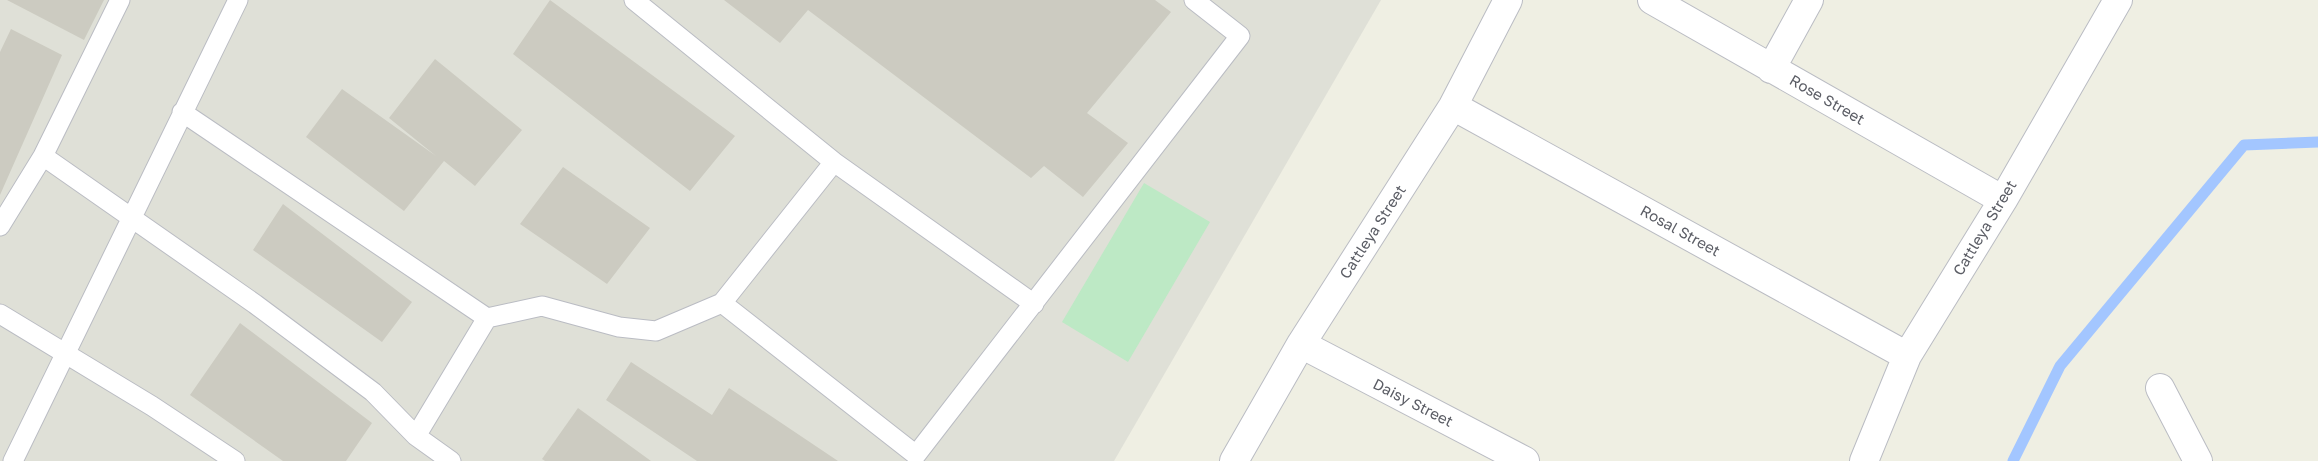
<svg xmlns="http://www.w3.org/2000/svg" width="2318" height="461" font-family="'Golos Text',sans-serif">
<rect width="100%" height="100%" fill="#efefe3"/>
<!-- industrial -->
<path fill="#dfe0d7" d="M0,0H1381L1114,461H0Z"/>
<!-- green -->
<path fill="#bde9c5" d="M1144,183L1210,222L1128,362L1062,322Z"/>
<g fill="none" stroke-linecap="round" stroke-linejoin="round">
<!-- stream -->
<path stroke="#a3c6ff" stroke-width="11" d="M2013,461L2060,366L2244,145L2318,142"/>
</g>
<!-- building -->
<path fill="#cccbc1" d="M7,0H104L84,40Z
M550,0L735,136L690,191L513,54Z
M724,0H1155L1171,12L1087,113L1128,143L1083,197L1044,166L1031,178L808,10L780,43Z
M11,29L62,55L0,195V52Z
M435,59L522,130L475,186L444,161L404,211L306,137L342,89L436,156L389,118Z
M563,167L650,228L607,284L520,224Z
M283,204L412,302L382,342L253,250Z
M240,323L372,423L346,461H283L190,395Z
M631,362L712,415L729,388L838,461H697L606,400Z
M578,408L651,461H545L542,459Z"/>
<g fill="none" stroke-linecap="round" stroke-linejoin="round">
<!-- service casing -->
<g stroke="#babcc3" stroke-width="21">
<path id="service" d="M634,0L834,162L1034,304
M182,112L487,318L542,306L619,327L656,331L722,303L834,162
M43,156L255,304L373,392L416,436L451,461
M0,226L43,156L120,0
M722,303L916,455L1240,36L1194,0
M0,314L152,406L235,461
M416,436L487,318
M13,461L238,0"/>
</g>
<!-- minor casing -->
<g stroke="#babcc3" stroke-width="30">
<path id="minor" d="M1652,0L2003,200
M1771,69L1809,0
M1453,106L1907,356
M1301,344L1525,461
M2160,388L2198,461
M1234,461L1301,344L1453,106L1508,0
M1864,461L1907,356L2003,200L2118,0"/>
</g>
<!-- service -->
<use href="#service" stroke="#fff" stroke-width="19"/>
<!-- minor -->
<use href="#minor" stroke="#fff" stroke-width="28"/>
</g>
<g text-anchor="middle" stroke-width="4" stroke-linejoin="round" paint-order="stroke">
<!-- street labels -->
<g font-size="15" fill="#5b5d65" stroke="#fff">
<text transform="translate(1827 100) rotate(30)" y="5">Rose Street</text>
<text transform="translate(1985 228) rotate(-59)" y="5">Cattleya Street</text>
<text transform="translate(1680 231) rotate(29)" y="5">Rosal Street</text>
<text transform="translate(1373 232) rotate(-57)" y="5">Cattleya Street</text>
<text transform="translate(1413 403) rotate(27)" y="5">Daisy Street</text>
</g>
</g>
</svg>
